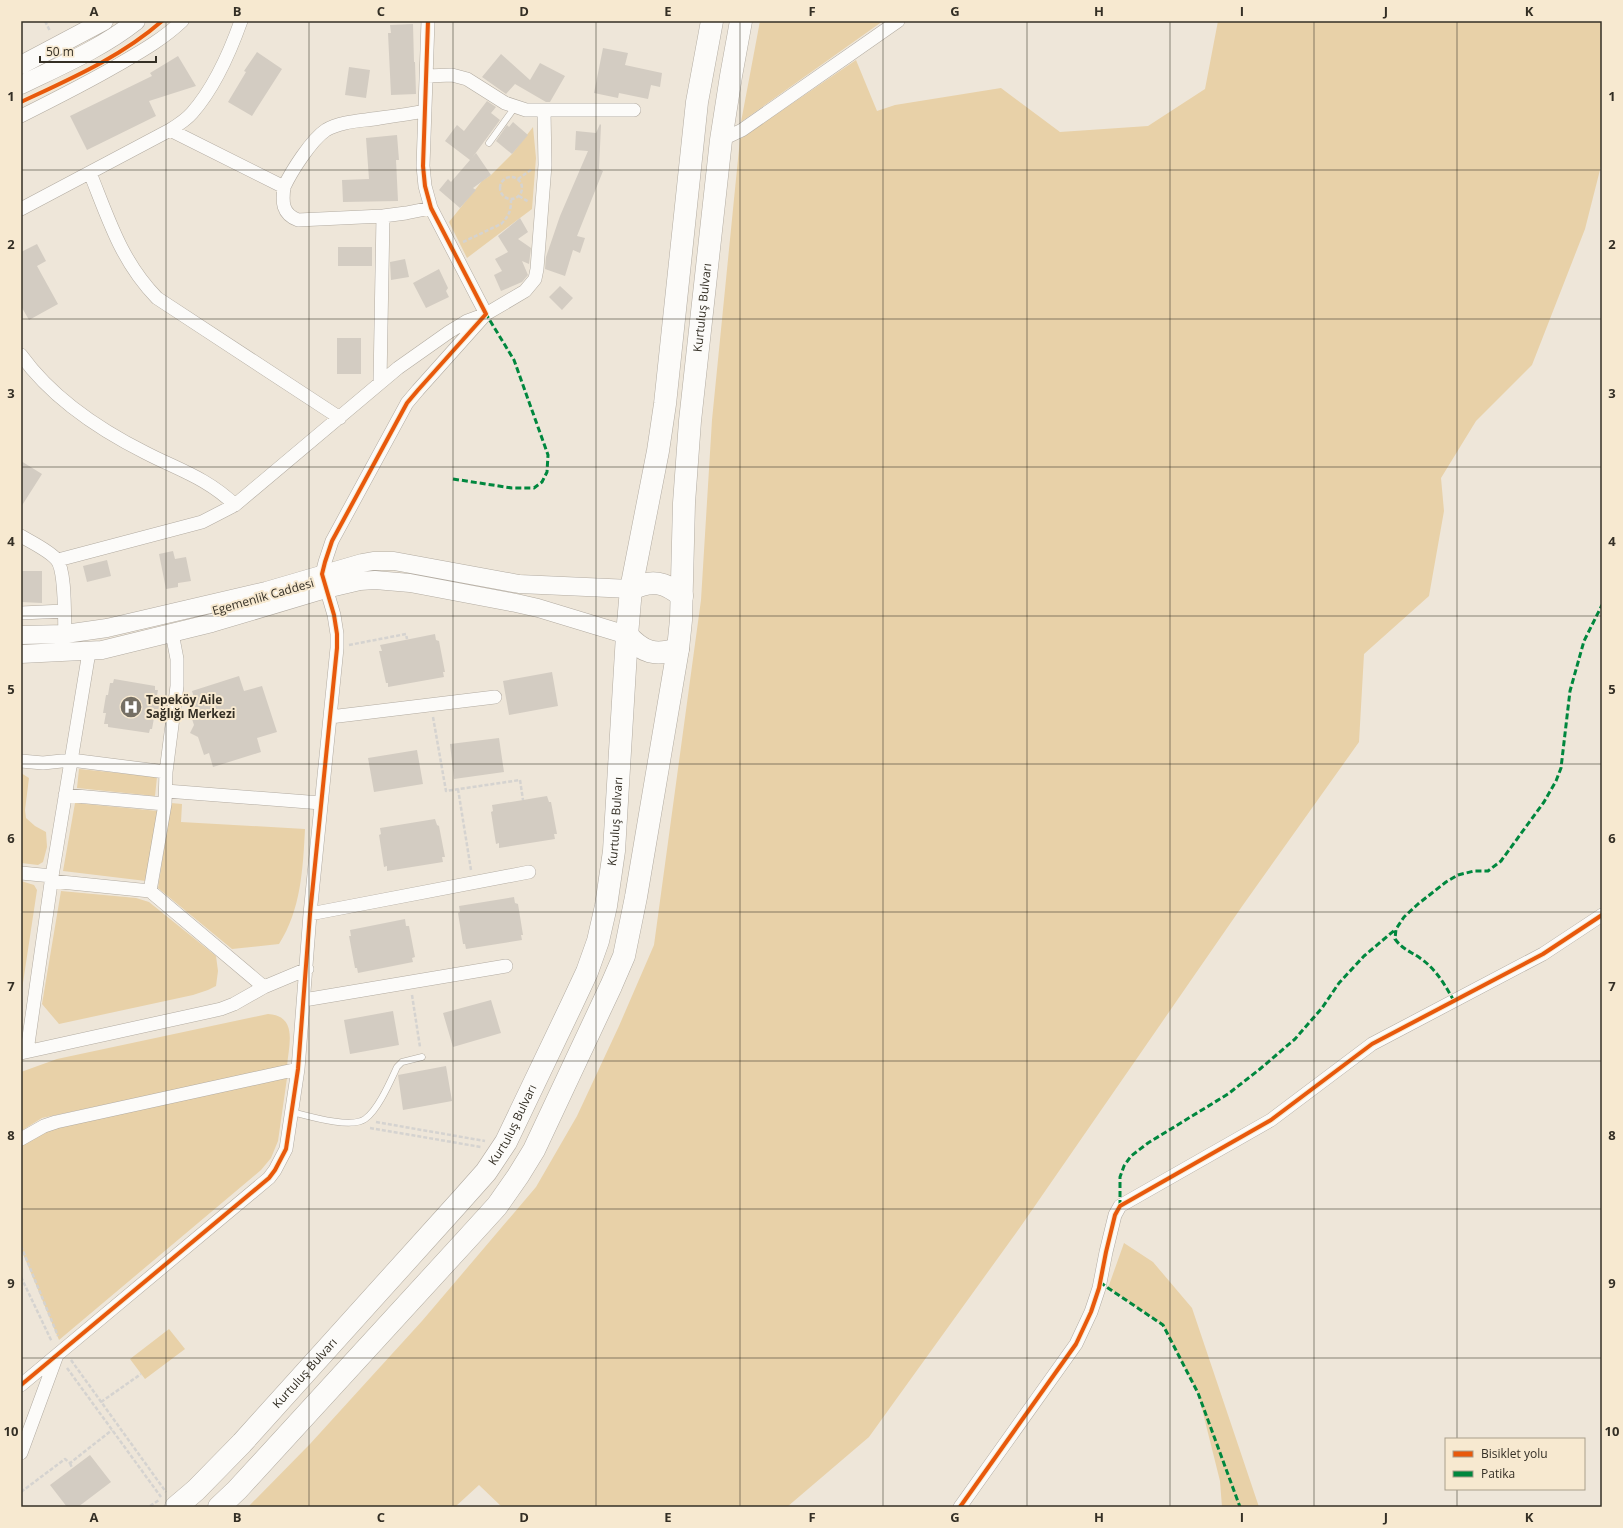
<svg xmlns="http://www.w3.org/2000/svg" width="1623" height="1528" font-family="'Open Sans',sans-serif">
<rect width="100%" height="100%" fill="#eee6d9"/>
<!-- green -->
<path fill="#e8d1a8" d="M760,21H883L741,122Z
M1218,21H1602V162L1585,229L1532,365L1476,421L1441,478L1444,511L1429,596L1364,654L1359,742L1243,905L1021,1226L869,1437L787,1507H502L479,1485L455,1507H248L310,1444L422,1321L536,1187L577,1116L619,1026L654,945L701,600L712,420L740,139L856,60L877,111L895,105L1001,88L1060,132L1148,126L1205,89Z
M533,127L536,158L532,209L467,258L449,222L482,181L491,175L512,154Z
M79,769L157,777L155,796L77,788Z
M21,773L29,778L25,810L26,818L35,826L46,832L47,847L43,862L38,865L21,863Z
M75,803L158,811L146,881L63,871Z
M171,803L182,804L181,822L305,829C303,868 301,910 279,944L232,949L158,888Z
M21,881L34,885L37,890L21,996Z
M61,891L136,898L149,902L216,956L218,971L216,986L208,990L193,995L59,1024L42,1004Z
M268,1014C298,1016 289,1044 287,1066L42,1118L21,1131V1072L57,1059Z
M287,1078L278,1141L271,1158L261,1170L59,1340L21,1249V1146L42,1133L55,1128Z
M1124,1243L1153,1262L1192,1308L1259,1507H1222L1220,1481L1198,1393L1163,1325L1108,1288Z
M169,1329L185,1349L145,1379L130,1359Z"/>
<!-- building -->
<path fill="#d3ccc2" d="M413,24L414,62H415L416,94L391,95L388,33H391L390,25Z
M603,48L628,53L625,65L662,73L660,87L651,85L648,99L619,93L618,98L594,93Z
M257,52L282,69L252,116L228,102L246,72L244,71Z
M501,54L530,80L540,63L565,76L550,102H546L515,84L506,94L482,77Z
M178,56L196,86L149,101L156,116L87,150L70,116L152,76L150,73Z
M349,67L370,70L366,98L345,95Z
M487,101L496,107L491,113L500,120L472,158L476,153L491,175L473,188L476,190L460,208L439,190L448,179L451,182L470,160L445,141L457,125L464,131Z
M513,122L528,135L512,154L496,141L507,125L509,127Z
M600,124L601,125L599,169L603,171L577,236L585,238L580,253L573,250L565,276L545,269L546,257L560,216L588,151L575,150L576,131L596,133Z
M397,135L399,160H396L398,201L343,202L342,180L369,179L366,138Z
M520,218L528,232L518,239L531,248L529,264L522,261L528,275L522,282L501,291L494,275L502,271L495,259L508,252L498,236Z
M37,244L46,261L37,266L58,304L29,320L21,306V252Z
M338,247H372V266H338Z
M405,259L409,277L391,280L390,262Z
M439,269L448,288L446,291L449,297L426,308L413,283Z
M560,286L573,298L562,310L549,297Z
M337,338H361V374H337Z
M21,461L42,474L21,507Z
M173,551L175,559L186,557L191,581L178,583V587L166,589L159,554Z
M107,560L111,576L87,582L83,566Z
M21,571H42V603L21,602Z
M435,634L436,640L439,641L445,672H443L444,677L388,687V683H386L379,651H382L380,645Z
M552,672L558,706L509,715L503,681Z
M239,676L244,691L262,686L277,732L257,738L261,752L213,767L209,753L204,755L198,737L190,733L194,725L188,707L196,704L192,691Z
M114,679L155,686V690H158L156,701L160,702L157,718H154L152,729H150L149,733L108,727V724H104L106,713H103L106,695H108L110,683H113Z
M499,738L504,772L454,779L450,744Z
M417,750L423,784L374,792L368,758Z
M547,796L549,802H551L557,834H554L555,839L499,848V843L496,844L491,812L493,811L492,805Z
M435,819L437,825L439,826L445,857H442L443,862L387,871V866L384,867L379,835L381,834L380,828Z
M514,897L515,903L518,904L523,935H521L522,940L466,949L465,944H463L458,913L460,912L459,906Z
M405,919L406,926H409L415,957L412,958L413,962L358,973L357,968H355L349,936H351L350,930Z
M491,1000L501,1033L453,1047L443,1013Z
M393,1011L399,1045L350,1054L344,1020Z
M446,1066L452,1101L403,1110L398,1075Z
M90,1455L111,1482L78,1507H67L50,1485Z"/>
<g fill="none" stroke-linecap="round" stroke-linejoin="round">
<!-- lane casing -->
<g stroke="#b2aba1" stroke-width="7">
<path id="lane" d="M489,143L515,107
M292,1112C308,1116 351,1129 365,1119C378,1110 390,1082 397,1067L402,1062L422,1057"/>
</g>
<!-- street casing -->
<g stroke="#b2aba1" stroke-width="14">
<path id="street" d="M427,76L452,75L467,79L505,103L526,110H634
M21,116C53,100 85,84 116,66C140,52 162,40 182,21
M170,130L284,187C291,172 311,140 326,130C341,121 362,121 380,118C395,116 410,114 425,111
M721,140L742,130L898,21
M90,173C109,220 121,261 157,298L340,418
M284,187C282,202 282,214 298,220L383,216L406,213L431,208
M21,209L170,130C178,125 186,120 192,113C214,88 230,52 241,21
M21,355C52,398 100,430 146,453C179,470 207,478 235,505
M380,382L383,216
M21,536C31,542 50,551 57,560C66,572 64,617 65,634
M58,560L202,522L235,505L398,368L449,332L467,321L486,314L525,291L535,279L537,269L545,165L544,111
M21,613L64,611
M330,717L495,697
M21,761L43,763L71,760L166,772
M166,791L321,803
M65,795L165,804
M21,873L52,876
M51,881L150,891L264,987
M150,891L165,804L166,772L177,686V659L172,633
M310,914L529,872
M304,1000L506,966
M27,1051L52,876L89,652
M21,1053L221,1009L234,1004L264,987L307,969
M21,1139L44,1126L56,1122L298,1069
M21,1385L269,1178L275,1170L286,1149L298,1069L310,914L337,648V634L334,615L322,574L325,562L332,541L407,403L418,390L486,314L431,208L425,186L423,166L428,21
M21,1453L57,1355
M960,1507L1076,1344L1091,1312L1099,1288L1106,1252L1115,1215L1120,1206L1271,1120L1372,1044L1543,954L1602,915"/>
</g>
<!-- secondary casing -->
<g stroke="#b2aba1" stroke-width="19">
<path id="secondary" d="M21,65L104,21
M21,85C60,66 102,48 136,21
M21,635L65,634L107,628L266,591L362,563L373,561H394L519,584L631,589
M21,654L102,650L212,623L326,589L360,581L375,580L410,583L516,603L538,608L627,635"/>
</g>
<!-- highway casing -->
<g stroke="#b2aba1" stroke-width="23">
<g id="highway">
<path d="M631,589C652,579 665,582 682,596"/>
<path d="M627,635C643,653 655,656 678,649"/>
<path id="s1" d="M176,1507L196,1490L242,1443L462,1199L486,1172L506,1142L572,1004L587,972L598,941L606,906L614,851L627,635L631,589L658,451L665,404L697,102L712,21"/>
<path id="s2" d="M219,1507L237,1490L467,1239L497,1206L518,1176L534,1150L611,986L624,956L636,897L678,649L681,620L684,503L690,421L721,140L731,76L741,21"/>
</g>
</g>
<!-- path -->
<path stroke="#d5d3d0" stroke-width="2.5" stroke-dasharray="4 2" stroke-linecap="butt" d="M45,21L50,31
M500 188a11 11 0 1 1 22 0a11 11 0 1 1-22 0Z
M518,179L532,169
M519,196L529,202
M463,242L501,224C509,216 511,211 511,200
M349,645L406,634L407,639
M433,717L446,791L520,780L523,800
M458,789L471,870
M412,995L420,1047
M376,1122L485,1141
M370,1128L481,1147
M21,1246L58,1336
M21,1277L52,1342
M71,1360L166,1492
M67,1368L161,1497
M101,1402L141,1374
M70,1463L72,1468
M21,1492L65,1459L70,1463L112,1430
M150,1506L159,1500"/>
<!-- lane -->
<use href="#lane" stroke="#fcfbf9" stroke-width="6"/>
<!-- street -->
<use href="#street" stroke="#fcfbf9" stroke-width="13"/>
<!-- secondary -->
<use href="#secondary" stroke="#fcfbf9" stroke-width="18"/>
<!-- highway -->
<use href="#highway" stroke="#fcfbf9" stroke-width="22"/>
<!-- quiet -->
<path stroke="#00873e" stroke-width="3" stroke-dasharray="6 3" stroke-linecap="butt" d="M453,479L512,488H534L542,482L547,472L548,455L514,360L486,314
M1454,1001C1445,985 1436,969 1420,958C1410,951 1403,950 1395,939L1396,929L1404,917L1418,904L1446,882L1458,875L1474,871H1488L1501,861L1544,802L1556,781L1561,768L1570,691L1584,641L1602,605
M1120,1206V1177L1124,1166L1131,1156L1148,1143L1228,1094L1260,1069L1295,1039L1322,1008L1339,983L1364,956L1396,929
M1100,1282L1108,1288L1163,1325L1198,1393L1240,1507"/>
<!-- cycleway casing -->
<g stroke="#f7e9d0" stroke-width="6">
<path id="cycleway" d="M21,102C70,79 121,57 162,21
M21,1385L269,1178L275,1170L286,1149L298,1069L310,914L337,648V634L334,615L322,574L325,562L332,541L407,403L418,390L486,314L431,208L425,186L423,166L428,21
M960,1507L1076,1344L1091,1312L1099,1288L1106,1252L1115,1215L1120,1206L1271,1120L1372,1044L1543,954L1602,915"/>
</g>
<!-- cycleway -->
<use href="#cycleway" stroke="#e8590c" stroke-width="4"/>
</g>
<!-- grid -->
<path fill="none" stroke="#342f25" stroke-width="1" stroke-opacity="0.55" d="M166,21V1507M309,21V1507M453,21V1507M596,21V1507M740,21V1507M883,21V1507M1027,21V1507M1170,21V1507M1314,21V1507M1457,21V1439M21,170H1602M21,319H1602M21,467H1602M21,616H1602M21,764H1602M21,912H1602M21,1061H1602M21,1209H1602M21,1358H1602M1457,1489V1507"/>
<!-- icons -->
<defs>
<g id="hospital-disc" transform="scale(1.15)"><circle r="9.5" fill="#756f64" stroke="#f7e9d0"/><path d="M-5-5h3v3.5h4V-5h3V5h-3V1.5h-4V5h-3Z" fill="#fff"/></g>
</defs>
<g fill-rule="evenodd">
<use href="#hospital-disc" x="131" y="707"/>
</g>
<g text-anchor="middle" stroke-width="4" stroke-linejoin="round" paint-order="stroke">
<!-- street labels -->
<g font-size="12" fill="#342f25" stroke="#f7e9d0">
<text dy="4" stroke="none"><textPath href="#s2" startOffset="1345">Kurtuluş Bulvarı</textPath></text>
<text transform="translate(263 597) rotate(-16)" y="4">Egemenlik Caddesi</text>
<text dy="4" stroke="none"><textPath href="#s1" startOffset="835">Kurtuluş Bulvarı</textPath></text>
<text dy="4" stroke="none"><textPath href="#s1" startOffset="511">Kurtuluş Bulvarı</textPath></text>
<text dy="4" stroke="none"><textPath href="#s1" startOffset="186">Kurtuluş Bulvarı</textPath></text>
</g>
<!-- poi labels -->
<g font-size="12" font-weight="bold" fill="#342f25" stroke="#f7e9d0" text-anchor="start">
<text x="146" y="704">Tepeköy Aile<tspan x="146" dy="14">Sağlığı Merkezi</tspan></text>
</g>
</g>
<!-- border -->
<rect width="1623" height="1528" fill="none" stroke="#f7e9d0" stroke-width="44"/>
<!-- legend -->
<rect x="1445" y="1438" width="140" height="52" fill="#f7e9d0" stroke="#a99f8c"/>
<rect x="1453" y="1451" width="20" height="6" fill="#e8590c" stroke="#a99f8c"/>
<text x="1481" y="1458" font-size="12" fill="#342f25">Bisiklet yolu</text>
<rect x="1453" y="1471" width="20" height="6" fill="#00873e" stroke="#a99f8c"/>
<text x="1481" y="1478" font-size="12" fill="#342f25">Patika</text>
<!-- scale -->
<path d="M40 56v6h116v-6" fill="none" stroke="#342f25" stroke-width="2"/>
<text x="46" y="56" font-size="12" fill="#342f25" stroke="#f7e9d0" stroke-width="3" paint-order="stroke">50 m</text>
<rect x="22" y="22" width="1579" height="1484" fill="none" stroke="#342f25" stroke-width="1.5"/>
<g font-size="13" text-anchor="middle" font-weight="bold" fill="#342f25">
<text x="94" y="16">A</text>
<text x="237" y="16">B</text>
<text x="381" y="16">C</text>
<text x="524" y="16">D</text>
<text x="668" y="16">E</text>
<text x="812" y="16">F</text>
<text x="955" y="16">G</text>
<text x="1099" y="16">H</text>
<text x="1242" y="16">I</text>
<text x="1386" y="16">J</text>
<text x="1529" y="16">K</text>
<text x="11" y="101">1</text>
<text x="1612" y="101">1</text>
<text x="11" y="249">2</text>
<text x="1612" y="249">2</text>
<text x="11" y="398">3</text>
<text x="1612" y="398">3</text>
<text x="11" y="546">4</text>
<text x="1612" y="546">4</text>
<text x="11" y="694">5</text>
<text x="1612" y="694">5</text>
<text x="11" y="843">6</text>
<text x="1612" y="843">6</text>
<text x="11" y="991">7</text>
<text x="1612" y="991">7</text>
<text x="11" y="1140">8</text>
<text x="1612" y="1140">8</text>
<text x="11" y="1288">9</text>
<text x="1612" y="1288">9</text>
<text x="11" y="1436">10</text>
<text x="1612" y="1436">10</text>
<text x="94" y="1522">A</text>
<text x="237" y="1522">B</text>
<text x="381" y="1522">C</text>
<text x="524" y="1522">D</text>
<text x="668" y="1522">E</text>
<text x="812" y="1522">F</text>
<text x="955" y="1522">G</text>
<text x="1099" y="1522">H</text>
<text x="1242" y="1522">I</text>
<text x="1386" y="1522">J</text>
<text x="1529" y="1522">K</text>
</g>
</svg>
